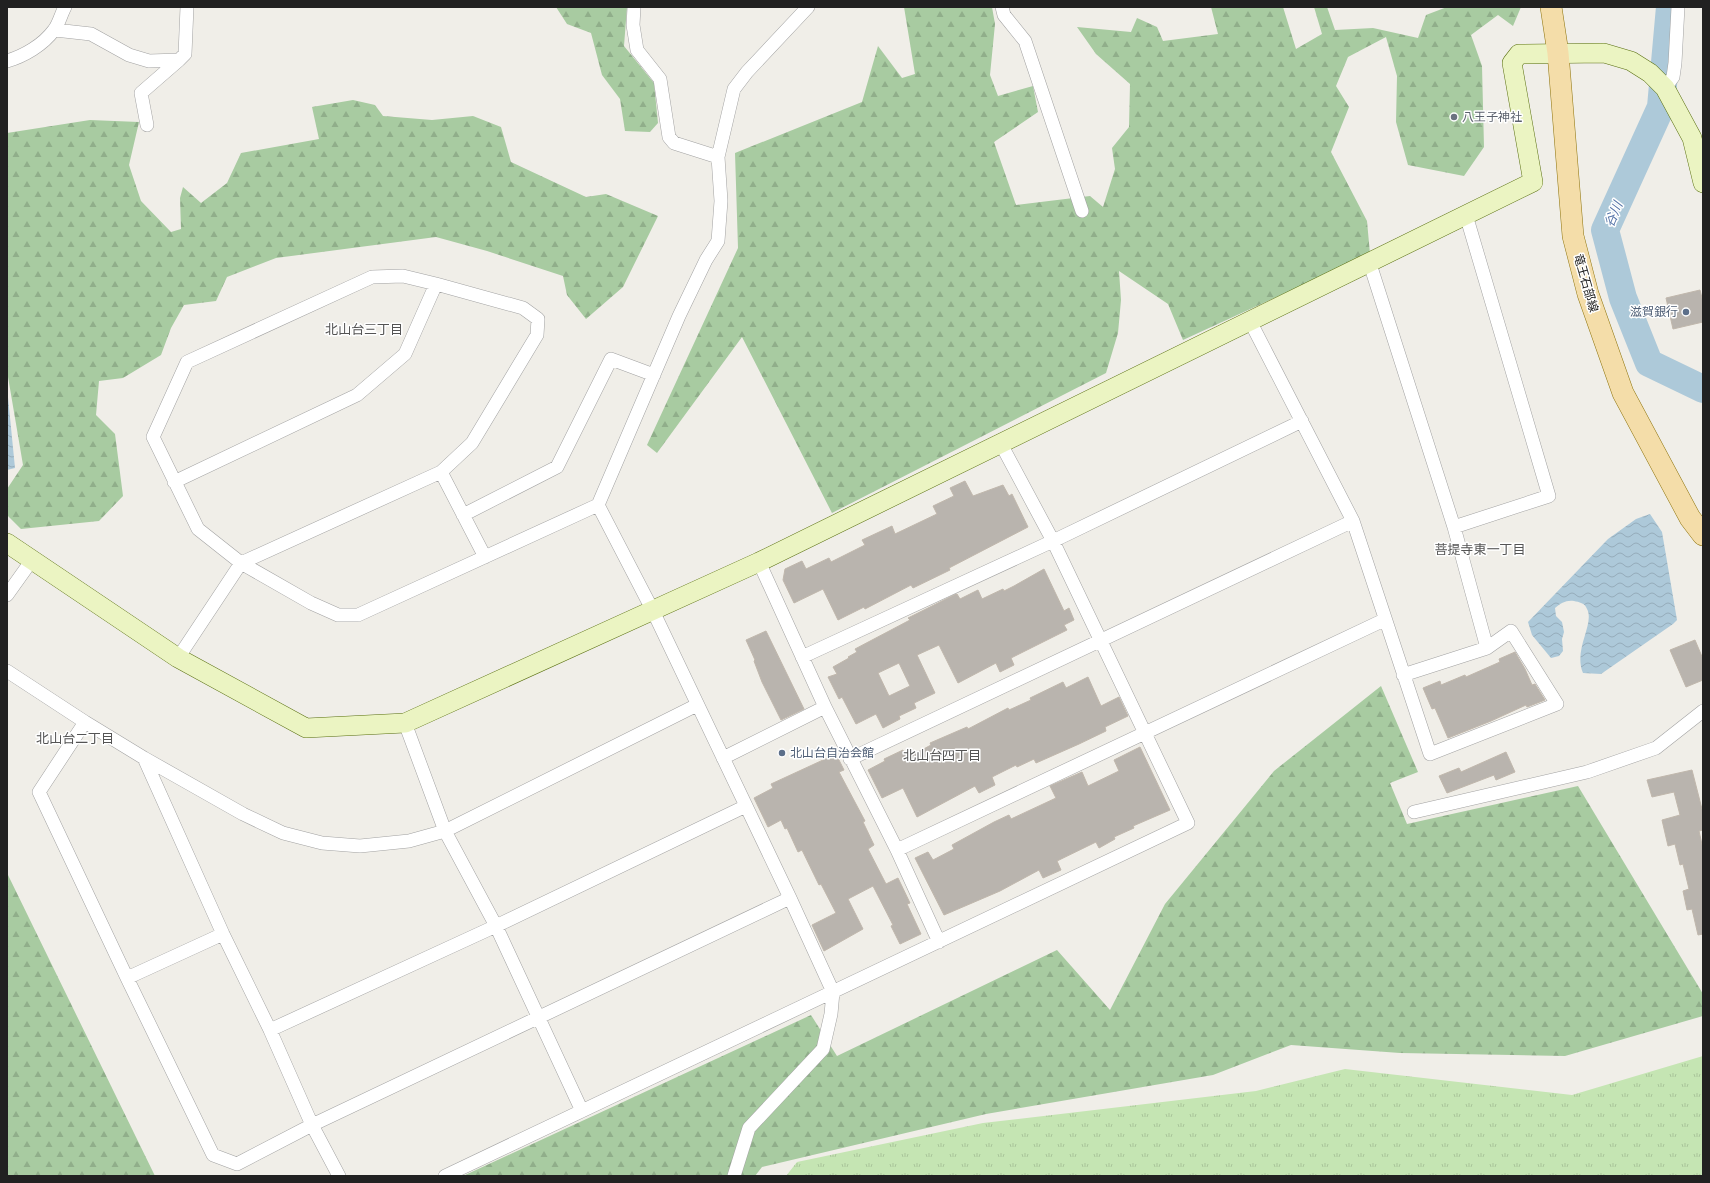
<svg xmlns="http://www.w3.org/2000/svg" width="1710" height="1183" font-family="Quicksand,'Noto Sans JP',sans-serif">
<defs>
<pattern id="grass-tufts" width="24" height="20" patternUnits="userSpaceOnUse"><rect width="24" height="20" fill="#c5e5b3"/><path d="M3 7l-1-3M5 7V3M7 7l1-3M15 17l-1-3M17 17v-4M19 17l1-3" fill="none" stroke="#a9c49a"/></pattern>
<pattern id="forest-firs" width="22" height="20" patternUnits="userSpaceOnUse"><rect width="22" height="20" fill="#a8cba1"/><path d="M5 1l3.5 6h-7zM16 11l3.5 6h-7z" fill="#90ae8a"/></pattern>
<pattern id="water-waves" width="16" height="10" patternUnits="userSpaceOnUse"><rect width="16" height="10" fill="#adc9d9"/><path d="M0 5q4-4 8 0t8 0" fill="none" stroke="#95acba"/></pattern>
</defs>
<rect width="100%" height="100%" fill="#f0eee8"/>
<!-- grass -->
<path fill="url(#grass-tufts)" d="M1703,1056V1176H786L797,1162L983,1123L1256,1091L1345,1069L1572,1095Z"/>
<!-- forest -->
<path fill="url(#forest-firs)" d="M556,7H627L624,46L654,83L658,123L650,132L625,131L620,99L602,75L591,33L567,24Z
M904,7H992L995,24L990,75L998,96L1033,86L1038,112L994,142L1016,205L1090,196L1103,207L1115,169L1112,148L1129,127L1130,84L1096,54L1077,27L1131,32L1137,18L1157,27L1163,41L1218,34L1211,7H1283L1296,49L1322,34L1314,7H1327L1335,30L1373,28L1418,38L1426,15L1447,7H1521L1513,26L1498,15L1471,35L1482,66L1484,147L1464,176L1408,165L1396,122L1397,76L1386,37L1348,57L1336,86L1349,107L1331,152L1367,221L1370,254L1183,340L1168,304L1119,271L1121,300L1118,333L1106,373L832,513L742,337L657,453L647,445L738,248L735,153L862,102L878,46L902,78L915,74Z
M353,100L375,105L383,116L432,120L473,116L501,127L511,162L586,197L606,194L658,216L623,287L586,319L567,295L563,276L487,251L436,237L276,258L227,277L216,301L184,305L171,328L161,355L123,378L99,381L96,415L115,434L123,496L99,521L21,529L7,515V489L23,465L7,371V133L90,120L139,122L129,165L141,201L171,232L181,229L180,198L183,187L201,203L227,183L241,153L319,139L312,107Z
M1381,686L1418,772L1390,783L1407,824L1578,786L1703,994V1016L1565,1056L1400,1053L1291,1045L1213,1075L986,1114L762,1167L755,1176H463L811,1015L837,1056L1057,950L1110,1010L1165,904L1274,771Z
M8,875L155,1176H7Z"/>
<!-- water -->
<path fill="url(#water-waves)" d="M7,387L15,468L7,470Z
M1650,514L1662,532L1677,620L1673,624L1601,674L1583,673C1573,649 1595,624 1587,609C1585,603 1579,602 1574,601C1566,600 1561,603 1555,608L1556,616L1562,622L1564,632L1562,639L1563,651L1559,656L1551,658L1532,635L1528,622L1608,539L1636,519Z"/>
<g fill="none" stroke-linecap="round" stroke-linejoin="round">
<!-- river -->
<path stroke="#adc9d9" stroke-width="28" d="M1670,7L1661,107L1605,230L1623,298L1649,363L1703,389"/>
</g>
<!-- building -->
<path fill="#b9b4ae" stroke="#c0b7ac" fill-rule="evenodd" d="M1700,290L1703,302V322L1673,329L1666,298Z
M965,481L973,496L1003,485L1009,496L1012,494L1028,527L949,568L950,570L913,588L911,585L865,609L864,607L838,620L823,589L794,603L783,580L785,569L802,561L806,569L829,558L831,562L865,545L862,540L892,526L895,534L937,514L933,506L954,496L950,488Z
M1044,569L1064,611L1069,608L1074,620L1064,625L1067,630L1011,658L1014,665L1000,672L996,663L958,683L939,645L917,655L935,693L914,703L916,708L899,716L900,719L883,728L876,714L856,724L842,697L839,699L828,677L837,674L833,667L849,658L848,657L857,652L855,649L910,620L908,618L954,595L957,594L960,599L978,590L982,599L1003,589L1004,591L1014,586ZM899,663L910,686L889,696L878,673Z
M766,631L804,709L781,720L762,682L754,661L755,660L746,640Z
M1695,640L1703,659V680L1686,687L1670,650Z
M1515,652L1525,669L1532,685L1535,684L1545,700L1527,707L1526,705L1491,721L1448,738L1435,708L1432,709L1423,688L1440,681L1441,685L1465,675L1466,677L1500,662L1499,659Z
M1088,677L1101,706L1119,697L1128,716L1105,727L1106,731L1079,744L1036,763L1034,759L1017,767L1016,765L992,777L995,785L979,793L975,786L917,817L903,788L882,798L868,770L885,761L884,759L903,750L907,758L931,745L930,743L967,727L968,729L1008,708L1009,710L1031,700L1030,698L1063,682L1066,688Z
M1140,747L1170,810L1133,826L1134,828L1114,837L1115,839L1099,848L1096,842L1057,861L1061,870L1043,878L1039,870L1000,891L944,915L915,858L928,852L933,860L954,849L952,845L994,822L1009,815L1011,819L1056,798L1050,786L1082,772L1088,786L1119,771L1114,760Z
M1506,752L1515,772L1496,780L1494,775L1447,793L1439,776L1459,768L1461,772Z
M836,754L844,770L839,772L865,821L863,822L874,845L868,849L886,884L898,878L910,903L907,904L921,934L900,944L891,926L893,925L873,886L848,899L863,929L824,951L812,925L836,913L821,884L819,885L802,850L798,852L787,828L785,829L781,820L768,827L754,798L773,788L771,784Z
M1692,770L1703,813V830L1699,831L1703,849V934L1698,935L1692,909L1687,910L1683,891L1689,889L1683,864L1680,865L1675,844L1668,846L1662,820L1680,815L1674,792L1652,797L1647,780Z"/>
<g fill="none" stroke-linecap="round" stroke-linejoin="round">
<!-- street casing -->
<g stroke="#a2a2a2" stroke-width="14">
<path id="street" d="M634,7L633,25L637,50L660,79L669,137L674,143L718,157
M1002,7L1004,15L1025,41L1082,211
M55,30L91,34L129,55L149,61L179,60L185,54L187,7
M7,61C24,56 43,45 54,30C59,24 61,14 65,7
M1665,88L1673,77L1675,63L1678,7
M147,125L141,93L179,60
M1369,261L1454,527L1487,648
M1250,321L1353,521L1430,754L1557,704L1511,631L1487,648L1403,675
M441,472L485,557
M174,482L357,395L405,354L436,284
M598,505L653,611L790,898L833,992L831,1014L823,1049L749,1128L734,1176
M463,515L557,467L611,359L654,375
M1454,527L1549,496L1466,215
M759,562L825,707L897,850L939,942
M7,595L32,560
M802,657L1053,541L1302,421
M178,658L241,563L441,472L472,443L537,335L538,319L523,308L436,284L403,276L372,277L187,362L153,437L198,529L241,563L311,603L338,615H358L598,505L679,316L706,260L718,241L721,201L718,157L734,89L747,72L808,7
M7,671L85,722L144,758L243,814L283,833L322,843L360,846L409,841L445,831L697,705
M85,722L39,792L127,978L213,1155L237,1164L312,1125L790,898
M405,723L445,831L496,926L582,1111
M144,758L223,934L270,1030L312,1125L339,1176
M723,758L825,707
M850,759L1353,521
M1414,812L1587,772L1656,748L1703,711
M897,850L1384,620
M127,978L223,934
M270,1030L496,926L746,806
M445,1176L1188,823L1053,541L1001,444"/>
</g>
<!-- secondary casing -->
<g stroke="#596f10" stroke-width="20">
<path id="secondary" d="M7,543L178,658L306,728L405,723L759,562L1533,182L1512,63L1519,54L1604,53L1631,61L1650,73L1665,88L1692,138L1703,183"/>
</g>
<!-- primary casing -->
<g stroke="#8f750e" stroke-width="22">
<path id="primary" d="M1551,7L1558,53L1573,236L1588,294L1623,393L1690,518L1703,535"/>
</g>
<!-- street -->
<use href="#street" stroke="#fff" stroke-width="13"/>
<!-- secondary -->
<use href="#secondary" stroke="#ebf4c2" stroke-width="19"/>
<!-- primary -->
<use href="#primary" stroke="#f4dda9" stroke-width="21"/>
</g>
<!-- markers -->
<circle fill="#6b7280" stroke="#fff" stroke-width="1.5" cx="1454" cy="117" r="4"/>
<g fill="#5c6f8a" stroke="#fff" stroke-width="1.5">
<circle cx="1686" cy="312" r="4"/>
<circle cx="782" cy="753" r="4"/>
</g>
<g text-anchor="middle" stroke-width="3" stroke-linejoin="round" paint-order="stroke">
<!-- worship labels -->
<g font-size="12" fill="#5b616d" stroke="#fff" text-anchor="start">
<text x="1462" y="121">八王子神社</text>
</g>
<!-- street labels -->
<g font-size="12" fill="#212121" stroke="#fff">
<text transform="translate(1586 283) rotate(74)" y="4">竜王石部線</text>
</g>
<!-- service labels -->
<g font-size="12" fill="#4e5e75" stroke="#fff" text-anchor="end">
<text x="1678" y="316">滋賀銀行</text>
<text x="790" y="757" text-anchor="start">北山台自治会館</text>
</g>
<!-- water labels -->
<g font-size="13" font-style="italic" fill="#5574a8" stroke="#fff">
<text transform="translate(1613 214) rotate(-67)" y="5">谷川</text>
</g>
<!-- neighbourhood labels -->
<g font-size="13" fill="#545454" stroke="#fff">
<text x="364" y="334">北山台三丁目</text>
<text x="1480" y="554">菩提寺東一丁目</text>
<text x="75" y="743">北山台二丁目</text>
<text x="942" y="760">北山台四丁目</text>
</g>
</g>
<!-- border -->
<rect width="1710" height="1183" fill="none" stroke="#212121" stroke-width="16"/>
</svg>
